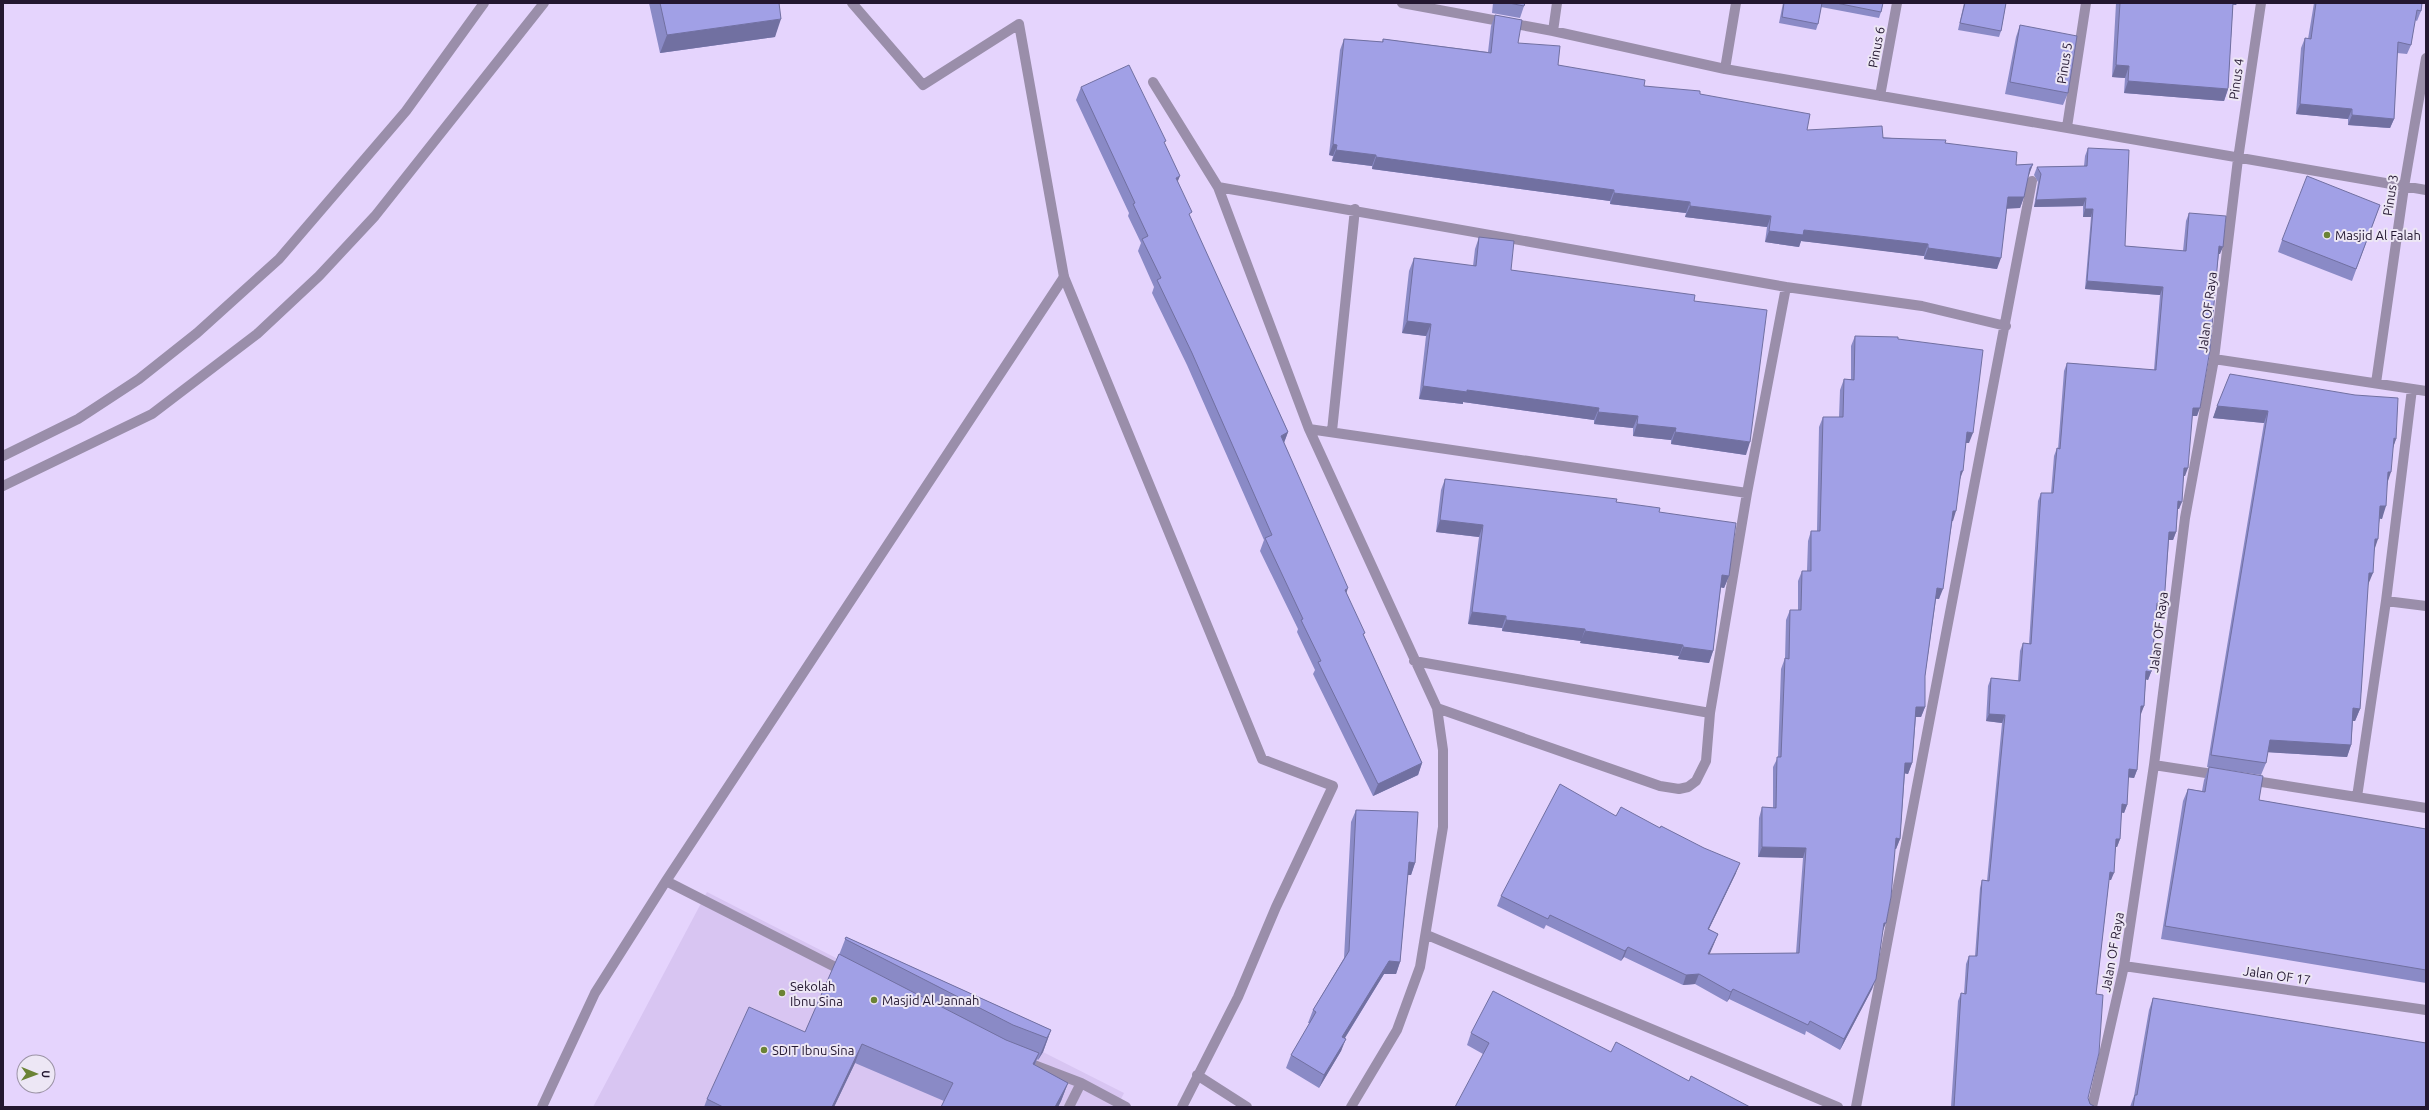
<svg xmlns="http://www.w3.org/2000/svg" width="2429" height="1110" font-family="Ubuntu,sans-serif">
<rect width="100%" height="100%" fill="#e5d4fd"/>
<!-- built -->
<path fill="#d8c5f2" d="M707,892L838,959L1043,1052L1124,1093L1117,1107H593Z"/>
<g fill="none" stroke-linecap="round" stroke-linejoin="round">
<!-- lane -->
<path stroke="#9a8eaa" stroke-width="10" d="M666,881L845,972
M1026,1062L1081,1083L1126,1107
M542,1107L595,993L666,881L1064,277
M1069,1107L1081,1083"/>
<!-- street -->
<path stroke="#9a8eaa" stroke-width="10" d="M852,3L923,85L1019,24L1064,277L1262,759L1333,786L1276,907L1238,997L1182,1107
M1402,3L1553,31L1725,69L2426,190
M1553,31L1557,3
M1725,69L1736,3
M1153,82L1218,187L1309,429L1437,708L1443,750V827L1420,967L1397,1030L1351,1107
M1880,96L1897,3
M2067,127L2086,3
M1218,187L1786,287L1922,306L2006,326
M2214,359L2426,391
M2376,383L2404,187L2426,58
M1309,429L1747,493
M1332,431L1355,209
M3,456L78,419L139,379L197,333L279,259L406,111L484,3
M3,486L152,414L257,334L319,276L375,216L544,3
M2386,601L2426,606
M1414,661L1710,713
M1437,708L1660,786L1679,789L1688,787L1696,781L1706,761L1710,713L1747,493L1786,287
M2154,765L2219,775
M2249,780L2426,808
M2357,797L2386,601L2412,389
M1427,935L1838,1107
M2124,966L2426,1010
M1197,1075L1247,1107
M1856,1107L2032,181
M2092,1107L2124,966L2154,765L2185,518L2214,359L2238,159L2261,3"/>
</g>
<!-- wall -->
<path fill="#8a8ac6" d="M649,3H779L775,37L660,53Z
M1493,3H1525L1520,18L1492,13Z
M1783,3H1883L1881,12L1879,18L1821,7L1818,24L1816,30L1779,23Z
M1964,3H2006L2001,31L1999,37L1958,30Z
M2116,3H2237L2236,5H2233L2228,89L2224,101L2124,93L2125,78L2112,77Z
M2314,3H2422L2421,11L2417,21L2415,20L2411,45L2407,54L2397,53L2394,119L2390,128L2348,125V119L2296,114L2301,48L2305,38L2308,39Z
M1495,15L1518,43L1558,65L1644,86L1700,94L1807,130L1945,143L2016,165L2033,164L2028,176L2024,197L2020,208H2007L1997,269L1924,259V256L1855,247L1801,241L1799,247L1765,242L1767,227L1685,217L1686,213L1610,204V201L1372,169V166L1332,161L1333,156L1329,155L1340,50L1344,39L1382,42L1383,39L1488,52L1491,26Z
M2020,25L2068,93L2063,105L2005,94L2016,37Z
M1081,87L1165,145L1190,217L1288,432L1284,443L1364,636L1422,763L1418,775L1373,796L1313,674L1315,670L1297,632L1298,629L1260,551L1264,540L1187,365L1152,293L1154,287L1138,251L1141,243L1128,216L1129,213L1076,100Z
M2088,148L2125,246L2183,251L2186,221L2189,213L2220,254H2219L2197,416H2192L2185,476H2184L2179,509H2178L2176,532L2173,540H2169L2164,604L2161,612L2157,611L2151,672L2148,680L2146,679L2144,706L2140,714L2137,770L2134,778L2128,777L2127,805L2124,813L2121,812L2120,839L2117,847H2116L2111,880H2109L2096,994L2088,1098L2090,1104L2094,1107H1951L1958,1001L1961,993L1964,994L1966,964L1969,956H1975L1980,888L1982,880L1987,881L2002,723L1986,721L1988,686L1991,678L2018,681L2020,651L2023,643L2029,644L2038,501L2041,493H2051L2054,456L2057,448L2058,449L2064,371L2067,363L2154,370L2160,295L2085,289L2091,217H2083V206L2034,207L2038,182L2034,175L2037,167L2084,166L2085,156Z
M2380,205L2352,281L2278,252L2282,240Z
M1479,237L1511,270L1694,301L1746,455L1671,444V440L1633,436V428L1594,424V420L1463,402V404L1419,399L1426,336L1402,333L1409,271L1414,258L1473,266L1475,249Z
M1855,336L1898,339L1969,443H1966L1939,599H1936L1925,676V707L1921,717H1916L1912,763L1908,774L1905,773L1900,839L1896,849H1895L1882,933L1872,989L1840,1050L1806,1031L1805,1035L1729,999L1727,1002L1695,984L1683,985L1624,957L1621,961L1546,925L1544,929L1497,906L1501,896L1616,816L1736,873L1709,929L1718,934L1709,954L1796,953L1803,858L1758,857L1759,818L1762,807L1773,808V767L1778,757L1781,669L1785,658V659L1786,620L1790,610H1798V581L1802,571H1807L1808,541L1811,531H1817L1819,427L1823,417H1839L1840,390L1844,379H1851V346Z
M2230,374L2396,439L2393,447L2382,519L2380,518L2368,585L2360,709L2355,721H2353L2351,745L2347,757L2267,752L2266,763L2261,775L2207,767L2264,423L2213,418Z
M1445,479L1616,502L1659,512L1729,576L1724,588L1721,587L1713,651L1709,663L1678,659L1679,656L1580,643L1581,641L1502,631V628L1468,624L1479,537L1436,532L1441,490Z
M2209,767L2259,800L2426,829V983L2161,939L2183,801L2188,789L2202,791L2204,780Z
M1356,810L1415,863L1411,875H1408L1400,962L1396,974H1384L1345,1038L1341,1051L1319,1088L1286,1068L1291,1055L1310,1023H1308L1313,1010L1344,958L1351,822Z
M846,937L1051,1030L1043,1052L1038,1060L1037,1059L1035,1065L1068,1083L1061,1101L1058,1107H941L944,1101L855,1063L834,1107H704L707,1099L805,1032L839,955Z
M2153,998L2426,1107H2130L2134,1096L2149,1010Z
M1471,1033L1611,1052L1689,1081L1483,1054L1467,1045Z"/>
<!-- shaded-wall -->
<path fill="#7170a1" d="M2230,3H2237L2236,5L2230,4Z
M781,19L775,37L660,53L667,35Z
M2116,65L2129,66L2125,78L2112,77Z
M2128,81L2228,89L2224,101L2124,93Z
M2300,104L2352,109L2348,119L2296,114Z
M2352,115L2394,119L2390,128L2348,125Z
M1333,144L1337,145L1333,156L1329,155Z
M1336,150L1376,155L1372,166L1332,161Z
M1376,157L1614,190L1610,201L1372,169Z
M2033,164L2029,175L2026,180L2030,168Z
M1180,176L1175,188L1176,178Z
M1614,193L1690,202L1686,213L1610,204Z
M2008,197H2024L2020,208L2004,209Z
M2086,198L2083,206L2034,207L2036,200Z
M1690,206L1771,216L1767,227L1685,217Z
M2085,209H2093L2091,217H2083Z
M1804,230L1859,236L1928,244L1924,256L1801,241L1799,247L1765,242L1769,231Z
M2219,246L2223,247L2220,254H2216Z
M1928,248L2001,258L1997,269L1924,259Z
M2087,281L2163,287L2160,295L2085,289Z
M1407,321L1431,324L1426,336L1402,333Z
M1423,386L1467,390L1599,408L1594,420L1463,402V404L1419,399Z
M2217,406L2268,411L2264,423L2213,418Z
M2193,408H2200L2197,416H2190Z
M1598,412L1638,416L1633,428L1594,424Z
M1637,424L1676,428L1671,440L1633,436Z
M1288,432L1283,445L1281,436Z
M1675,432L1750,442L1746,455L1671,444Z
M1967,432L1973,433L1969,443H1963Z
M2394,438L2396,439L2392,451Z
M2184,468H2188L2185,476H2182Z
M1961,471H1963L1959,482Z
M2388,472H2391L2387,484Z
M2178,501L2182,502L2179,509H2175Z
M2380,506H2386L2382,519L2376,518Z
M1953,511H1956L1953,521H1950Z
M1440,520L1483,525L1479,537L1436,532Z
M2169,532H2176L2173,540H2167Z
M2375,539H2378L2374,551Z
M2369,573H2373L2368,585Z
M1722,575L1729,576L1724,588L1718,587Z
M1348,588L1344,600L1345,590Z
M1937,588L1943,589L1939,599L1934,598Z
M2157,603L2164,604L2161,612L2155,611Z
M1472,612L1506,616L1502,628L1468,624Z
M1506,620L1585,629L1581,641L1502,631Z
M1585,631L1683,645L1679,656L1580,643Z
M1683,647L1713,651L1709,663L1678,659Z
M2146,671L2151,672L2148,680L2144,679Z
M2141,706H2144L2141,714H2138Z
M1916,707H1925L1921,717H1913Z
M2353,708L2360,709L2355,721H2349Z
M1989,714L2005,715L2002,723L1986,721Z
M2270,740L2351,745L2347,757L2265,752Z
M1422,763L1418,775L1373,796L1378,784Z
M1905,763H1912L1908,774L1902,773Z
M2129,769L2137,770L2134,778L2126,777Z
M2122,804L2127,805L2124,813L2119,812Z
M1896,838L1900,839L1896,849H1892Z
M2116,839H2120L2117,847H2113Z
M1762,847L1806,848L1803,858L1758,857Z
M1409,862L1415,863L1411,875H1404Z
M1740,863L1736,873L1704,939L1708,929Z
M2110,872L2114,873L2111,880H2107Z
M1884,923H1886L1882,933H1880Z
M1718,934L1714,944L1705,965L1708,954Z
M1628,947L1624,957L1621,961L1625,951Z
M1389,961L1400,962L1396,974H1384L1338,1049L1342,1037Z
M1699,974L1695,984L1683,985L1686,975Z
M1876,979L1872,989L1840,1050L1844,1039Z
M1733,989L1729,999L1727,1002L1731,992Z
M1051,1030L1043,1052L1038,1060L1047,1038Z
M1346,1039L1341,1051L1319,1088L1324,1075Z
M862,1044L855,1063L834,1107H832Z
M1039,1053L1032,1071L1033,1064Z
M1068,1083L1061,1101L1058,1107H1055Z"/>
<!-- building -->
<path fill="#a1a0e6" stroke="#7170a1" d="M660,3H779L781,19L667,35Z
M1509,3H1525L1524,6Z
M1784,3H1822L1818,24L1782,17Z
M1836,3H1883L1881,12Z
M1965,3H2006L2001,31L1960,23Z
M2120,3H2233L2228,89L2128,81L2129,66L2116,65Z
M2316,3H2422L2421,11L2417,10L2411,45L2398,42L2394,119L2352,115V109L2300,104L2305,38L2311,39Z
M1495,15L1522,20L1518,43L1560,46L1558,65L1645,80L1644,86L1700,91V94L1810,114L1807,130L1882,126L1883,138L1946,140L1945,143L2017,152L2016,165L2033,164L2030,168L2024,197H2008L2001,258L1928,248V244L1859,236L1804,230L1803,235L1769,231L1771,216L1690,206V202L1614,193V190L1376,157V155L1336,150L1337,145L1333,144L1344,39L1383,42V39L1491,53Z
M2020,25L2077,36L2068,93L2010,82Z
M1129,65L1166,141L1164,142L1180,176L1176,178L1192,212L1189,214L1288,432L1281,436L1348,588L1345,590L1365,633L1363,634L1422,763L1378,784L1318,662L1321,661L1301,620L1303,619L1265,538L1272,535L1192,353L1157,280L1161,278L1142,239L1148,236L1133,204L1135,203L1081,87Z
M2088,148L2129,150L2125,246L2186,251L2189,213L2226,216L2223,247L2219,246L2210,350L2200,408H2193L2188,468H2184L2182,502L2178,501L2176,532H2169L2164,604L2157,603L2151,672L2146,671L2144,706H2141L2137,770L2129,769L2127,805L2122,804L2120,839H2116L2114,873L2110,872L2096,994L2103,995L2099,1053L2088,1098L2090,1104L2094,1106V1107H1954L1961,993L1966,994L1969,956H1977L1982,880L1989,881L2005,715L1989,714L1991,678L2020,681L2023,643L2031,644L2041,493H2053L2057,448L2060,449L2067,363L2156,370V368L2163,287L2087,281L2093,209H2085L2086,198L2036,200L2041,174L2037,167L2087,166Z
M2307,176L2380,205L2356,269L2282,240Z
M1479,237L1514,241L1511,270L1695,295L1694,301L1767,310L1750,442L1675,432L1676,428L1637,424L1638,416L1598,412L1599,408L1467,390V392L1423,386L1431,324L1407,321L1414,258L1476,266Z
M1855,336L1898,337V339L1983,350L1973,433L1967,432L1963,471H1961L1956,511H1953L1943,589L1937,588L1925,676V707H1916L1912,763H1905L1900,839L1896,838L1891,897L1886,923H1884L1876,979L1844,1039L1810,1021L1808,1025L1733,989L1731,992L1699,974L1686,975L1628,947L1625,951L1550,915L1548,919L1501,896L1560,784L1616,816L1621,807L1660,828L1661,826L1704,848L1740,863L1708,929L1718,934L1708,954L1799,953L1806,848L1762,847V807L1776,808L1777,757H1781L1785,658L1789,659L1790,610H1801L1802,571H1811V531H1820L1823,417H1843L1844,379L1854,380Z
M2230,374L2355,395L2398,398L2396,439L2394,438L2391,472H2388L2386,506H2380L2378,539H2375L2373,573H2369L2360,709L2353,708L2351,745L2270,740L2266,763L2211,755L2268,411L2217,406Z
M1445,479L1617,499L1616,502L1660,508L1659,512L1736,523L1729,576L1722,575L1713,651L1683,647V645L1585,631V629L1506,620V616L1472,612L1483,525L1440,520Z
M2209,767L2263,776L2259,800L2426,829V970L2165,926L2188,789L2205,792Z
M1356,810L1418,812L1415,863L1409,862L1400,962L1389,961L1342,1037L1346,1039L1324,1075L1291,1055L1316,1012L1313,1010L1349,951Z
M846,937L1051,1030L1047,1038L1013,1025L845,939Z
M839,954L1006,1040L1039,1053L1033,1064L1068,1083L1055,1107H941L953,1083L862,1044L832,1107H723L707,1099L749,1007L805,1032Z
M1493,991L1611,1052L1616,1042L1689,1081L1691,1076L1750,1107H1455L1489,1043L1471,1033Z
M2153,998L2426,1043V1107H2133L2135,1095H2137Z"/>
<!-- markers -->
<g fill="#6b8335" stroke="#ede7f5" stroke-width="1.5">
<circle cx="2327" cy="235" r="4"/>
<circle cx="782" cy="993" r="4"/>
<circle cx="874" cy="1000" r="4"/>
<circle cx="764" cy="1050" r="4"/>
</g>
<g text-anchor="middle" stroke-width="4" stroke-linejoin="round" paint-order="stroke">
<!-- street labels -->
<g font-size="13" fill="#231730" stroke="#ede7f5">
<text transform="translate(1876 47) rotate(-79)" y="5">Pinus 6</text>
<text transform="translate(2064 63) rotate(-81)" y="5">Pinus 5</text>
<text transform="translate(2236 79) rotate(-82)" y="5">Pinus 4</text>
<text transform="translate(2390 195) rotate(-81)" y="5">Pinus 3</text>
<text transform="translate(2207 312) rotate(-83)" y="5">Jalan OF Raya</text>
<text transform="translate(2158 632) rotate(-83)" y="5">Jalan OF Raya</text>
<text transform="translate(2112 952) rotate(-80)" y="5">Jalan OF Raya</text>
<text transform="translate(2277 975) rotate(8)" y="5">Jalan OF 17</text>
</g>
<!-- poi labels -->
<g font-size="13" fill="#231730" stroke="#ede7f5" text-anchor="start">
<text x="2335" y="240">Masjid Al Falah</text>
<text x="790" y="991">Sekolah<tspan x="790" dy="15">Ibnu Sina</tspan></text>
<text x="882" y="1005">Masjid Al Jannah</text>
<text x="772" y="1055">SDIT Ibnu Sina</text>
</g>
</g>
<!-- border -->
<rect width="2429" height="1110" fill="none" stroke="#231730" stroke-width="8"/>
<!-- north arrow -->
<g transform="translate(36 1074) rotate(91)"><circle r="19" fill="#ede7f5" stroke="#9c94a6"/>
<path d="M0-3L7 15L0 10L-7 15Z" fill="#6b8335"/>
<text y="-6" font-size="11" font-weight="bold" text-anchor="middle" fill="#231730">U</text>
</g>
</svg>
